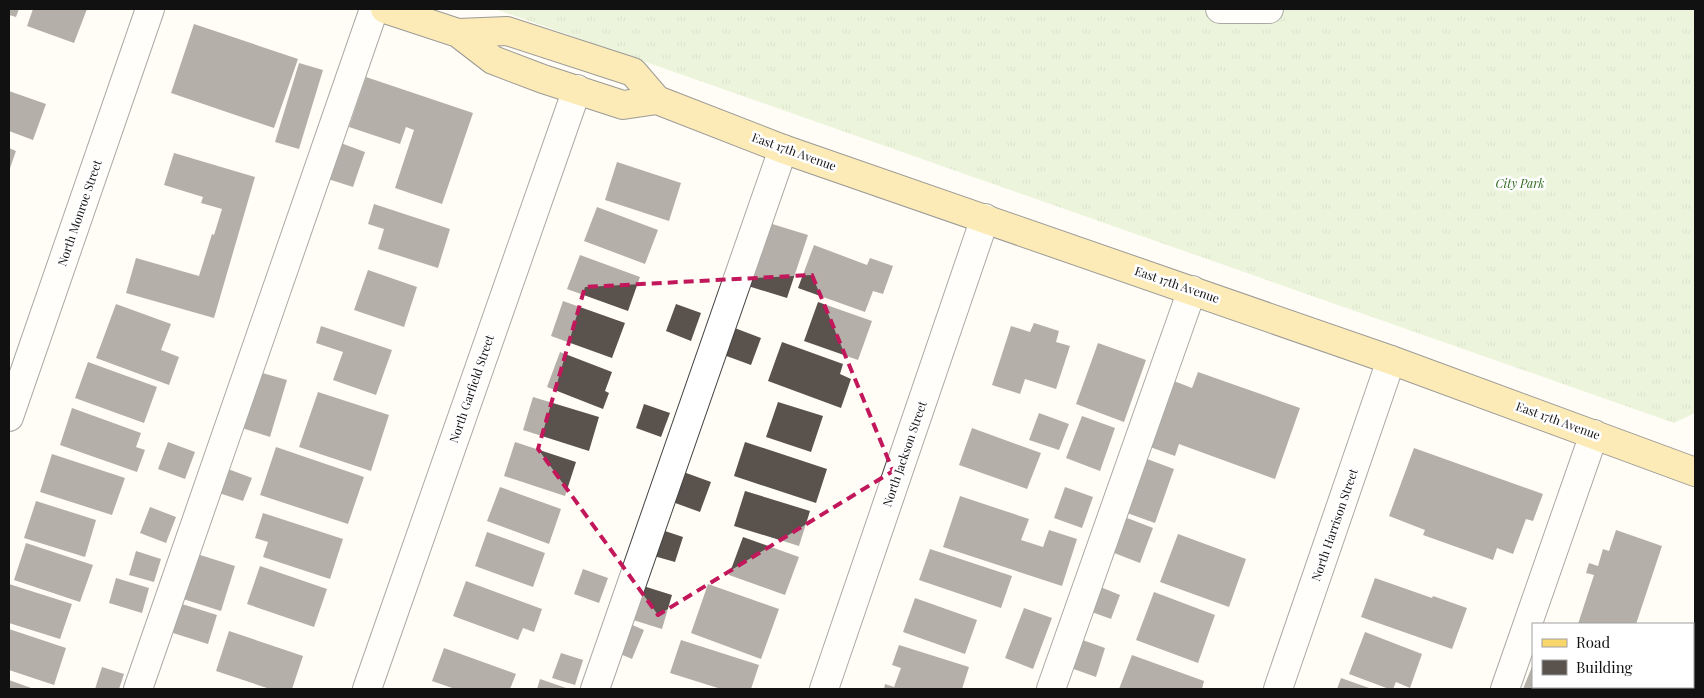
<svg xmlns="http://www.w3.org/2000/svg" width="1704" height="698" font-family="'Playfair Display',serif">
<defs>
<pattern id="grass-tufts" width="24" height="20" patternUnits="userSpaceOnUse" patternTransform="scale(1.25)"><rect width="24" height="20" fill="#d5ebbd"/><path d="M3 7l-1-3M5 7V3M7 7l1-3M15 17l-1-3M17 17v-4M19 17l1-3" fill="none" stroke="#b6c8a1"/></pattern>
</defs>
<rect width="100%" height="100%" fill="#fffdf5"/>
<!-- grass -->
<path fill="url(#grass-tufts)" d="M495,9H1695V413L1674,423Z"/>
<!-- building -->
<path fill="#5a524d" d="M9,9H19L16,17L9,15Z
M33,9H87L74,43L27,26Z
M194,24L298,59L274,128L171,93Z
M299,63L323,70L299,149L275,142Z
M366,77L473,113L442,204L395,188L414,130L406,127L400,144L349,127Z
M9,91L46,104L33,140L9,131Z
M338,142L365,152L353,187L325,178Z
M9,148L16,151L9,171Z
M174,153L255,177L214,318L126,293L136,258L199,276L212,234L214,235L222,209L201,203L203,197L164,185Z
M617,162L681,183L669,221L605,200Z
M374,204L450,229L438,268L378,249L384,229L368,224Z
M597,207L658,230L645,264L584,241Z
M769,223L808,235L787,298L748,286Z
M814,245L867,265L870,258L893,266L883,294L873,291L865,312L798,288Z
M580,255L640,277L628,311L567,289Z
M368,270L417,287L404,327L354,310Z
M563,301L625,323L612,358L551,336Z
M818,302L872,321L858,360L804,341Z
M116,304L171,324L161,350L179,357L169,385L96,358Z
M676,304L701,313L691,341L666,331Z
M1034,323L1059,331L1056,342L1070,346L1056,389L1025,379L1020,394L992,385L1011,326L1030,332Z
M321,326L392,350L376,395L333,380L343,352L316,343Z
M732,327L761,338L751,365L721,354Z
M782,342L843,364L840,374L851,379L841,408L768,381Z
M1098,343L1146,360L1124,422L1076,404Z
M560,352L612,372L605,391L609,393L603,409L547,387Z
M88,362L157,387L144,423L75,398Z
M259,372L287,380L270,437L242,428Z
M1198,372L1300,408L1275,479L1179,444L1175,456L1150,447L1174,381L1192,388Z
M318,392L389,415L371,471L299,447Z
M533,397L599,417L589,451L523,430Z
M778,402L823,416L811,452L766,437Z
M644,404L670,413L661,437L636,428Z
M72,408L141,433L136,447L145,450L137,472L60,445Z
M1039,413L1069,424L1059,450L1029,440Z
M1082,416L1115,428L1100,471L1066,458Z
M972,428L1041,453L1027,489L959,465Z
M168,442L195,452L185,479L158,469Z
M515,442L576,462L565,496L504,476Z
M745,442L827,469L816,503L734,476Z
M276,447L364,477L348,524L260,495Z
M1414,448L1543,494L1533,521L1526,519L1513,554L1497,548L1493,560L1423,535L1425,530L1389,516Z
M52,454L125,478L112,515L40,492Z
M1147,459L1174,469L1155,523L1127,513Z
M228,469L252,478L243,501L219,493Z
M678,470L711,482L700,512L667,500Z
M500,487L561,509L549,544L487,521Z
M1065,487L1093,497L1082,528L1054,518Z
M745,491L810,511L799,546L734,526Z
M960,496L1029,519L1021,540L1043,547L1049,530L1077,539L1062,586L943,547Z
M36,501L96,520L85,557L24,538Z
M150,507L176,517L166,543L140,533Z
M263,513L343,539L330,579L263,557L268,542L255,538Z
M1122,516L1153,528L1140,563L1109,551Z
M662,530L683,537L675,562L654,556Z
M1616,530L1662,546L1636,624H1578L1594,575L1586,573L1589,563L1598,566L1603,549L1609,551Z
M487,532L545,553L533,587L475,566Z
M1178,534L1246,559L1229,607L1160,582Z
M743,537L799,557L785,595L729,575Z
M26,543L93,565L80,602L14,580Z
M930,549L1012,576L1001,608L919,580Z
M136,551L161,559L154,582L129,575Z
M197,554L235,566L221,611L183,599Z
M260,566L327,589L314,627L247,604Z
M583,569L608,578L599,603L574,594Z
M116,578L149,588L142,613L109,603Z
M1375,578L1432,598L1433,596L1467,608L1452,649L1361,617Z
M466,581L542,609L534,632L523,628L518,640L453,616Z
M9,584L72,604L60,639L9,623Z
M708,584L779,609L761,659L691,633Z
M640,585L672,595L662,629L630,619Z
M1098,586L1120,595L1111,619L1089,611Z
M1154,592L1215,615L1198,663L1136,640Z
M915,598L977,620L965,654L903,632Z
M182,604L217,615L208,644L173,633Z
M1024,608L1052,618L1033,669L1005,658Z
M630,624L644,630L632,659L618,653Z
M9,629L66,648L54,685L9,670Z
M229,631L303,656L292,689H270L216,671Z
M1365,632L1422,654L1410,688L1396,682L1393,689H1389L1349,674Z
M1077,638L1105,648L1096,677L1068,667Z
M681,640L759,665L751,689H721L670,673Z
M899,645L969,667L962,689H884L885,684L894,687L901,668L892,665Z
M444,648L516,674L510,689L498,688V689H455L432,681Z
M561,653L583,660L575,685L552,678Z
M1132,655L1204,681L1202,689H1119Z
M1533,664V687H1591L1597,689H1523Z
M102,667L124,674L119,689H95Z
M1341,678L1372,689H1337Z
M540,679L569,689H537Z
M9,680L34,689H9Z"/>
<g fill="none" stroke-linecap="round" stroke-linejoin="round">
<!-- minor casing -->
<g stroke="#444" stroke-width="30">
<path id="minor" d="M1220,9H1269
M9,417L150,9
M1693,665H1695
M138,689L374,9
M367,689L577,89
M595,689L783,149
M824,689L985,218
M1051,689L1192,290
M1278,689L1391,360
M1505,689L1594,434
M1656,689L1657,687"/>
</g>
<!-- major casing -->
<g stroke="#222" stroke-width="30">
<path id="major" d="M385,9L458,33L507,31L633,72L657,100L783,149L1391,360L1695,472
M458,33L493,60L543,79L623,105L657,100"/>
</g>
<!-- minor -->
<use href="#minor" stroke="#fff" stroke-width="28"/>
<!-- major -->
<use href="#major" stroke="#f9d66b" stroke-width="28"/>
</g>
<!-- marked area -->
<path d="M0 0H1704V698H0ZM812,275L893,471L658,615L538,449L585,287Z" fill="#fffdf5" fill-opacity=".55" fill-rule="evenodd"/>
<path fill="none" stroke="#c2185b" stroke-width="4" stroke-dasharray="10 6" stroke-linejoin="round" d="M812,275L893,471L658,615L538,449L585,287Z"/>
<g text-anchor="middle" stroke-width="5" stroke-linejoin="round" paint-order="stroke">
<!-- street labels -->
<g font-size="12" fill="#111" stroke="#fff">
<text transform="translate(794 152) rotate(20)" y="4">East 17th Avenue</text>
<text transform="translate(80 213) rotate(-71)" y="4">North Monroe Street</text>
<text transform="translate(1177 285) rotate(19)" y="4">East 17th Avenue</text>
<text transform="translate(472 389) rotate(-71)" y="4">North Garfield Street</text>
<text transform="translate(1558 421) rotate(20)" y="4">East 17th Avenue</text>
<text transform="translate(905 454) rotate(-71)" y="4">North Jackson Street</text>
<text transform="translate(1335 525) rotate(-71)" y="4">North Harrison Street</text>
</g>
<!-- park labels -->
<g font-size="12" font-style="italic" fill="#2f6b1f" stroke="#fff">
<text x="1520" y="188">City Park</text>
</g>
</g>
<!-- border -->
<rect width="1704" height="698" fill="none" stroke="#111111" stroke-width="20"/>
<!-- legend -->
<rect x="1532" y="623" width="162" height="65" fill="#ffffff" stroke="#a0a0a0"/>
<rect x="1542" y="639" width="25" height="8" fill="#f9d66b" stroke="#a0a0a0"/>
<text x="1576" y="648" font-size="15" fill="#111111">Road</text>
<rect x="1542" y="660" width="25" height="15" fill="#5a524d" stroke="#a0a0a0"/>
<text x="1576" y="673" font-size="15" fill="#111111">Building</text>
</svg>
